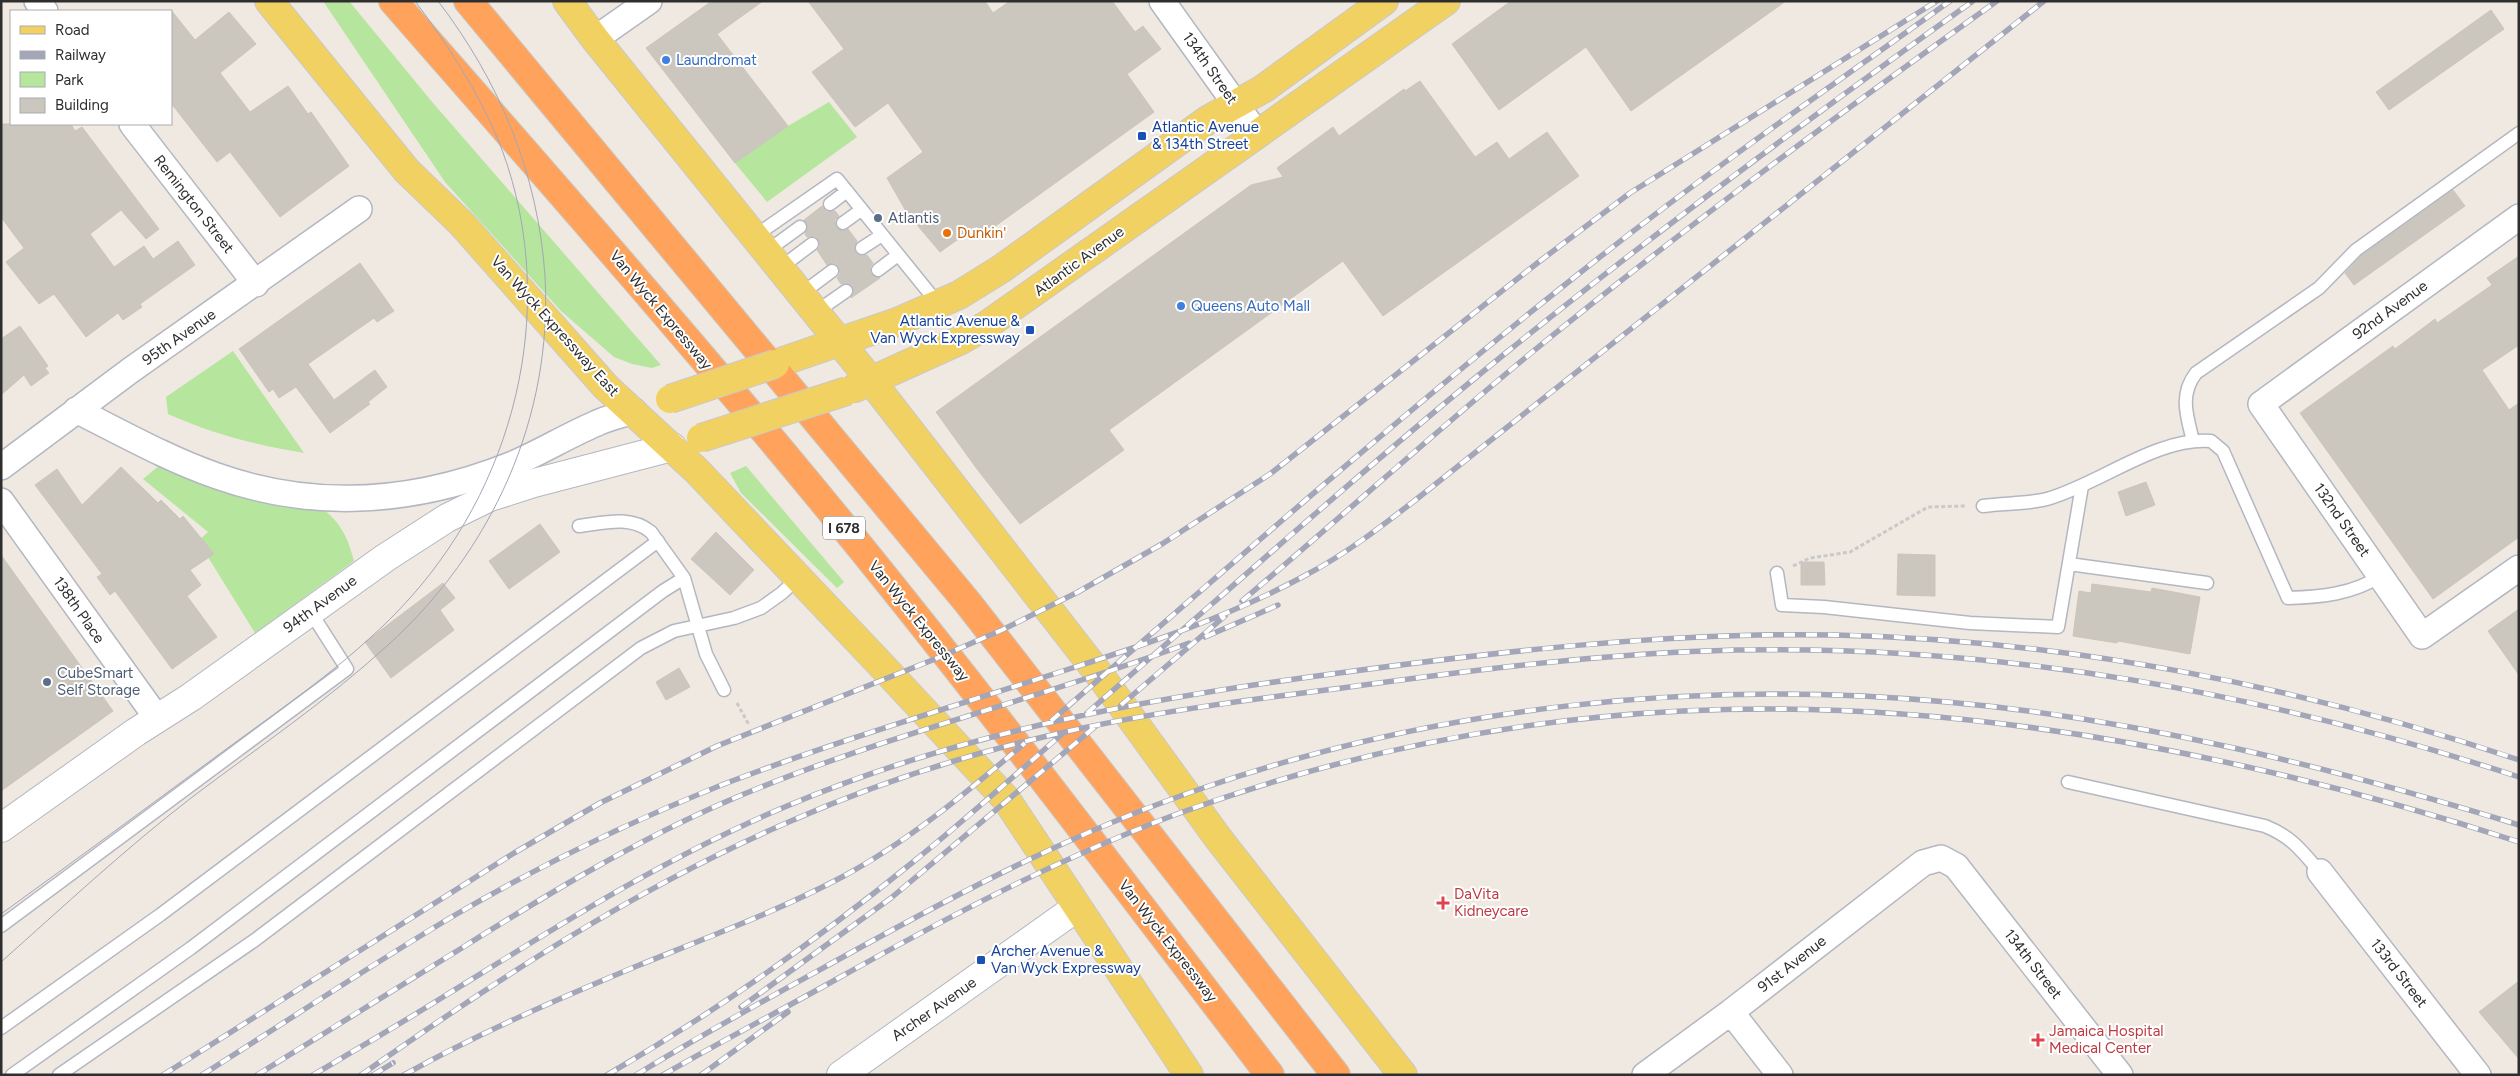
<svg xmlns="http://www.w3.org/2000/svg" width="2520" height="1076" font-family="Figtree,sans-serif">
<rect width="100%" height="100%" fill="#efe9e1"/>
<!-- green -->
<path fill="#b6e59e" d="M323,1H349L433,103L661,365L652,368L632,364L614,357L561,311L445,182Z
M829,102L857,137L767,202L735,163L788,126Z
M233,351L304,453C252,444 216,435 168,414L166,397Z
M161,464L321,508C341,522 348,538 354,561L255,633L198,541L208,532L143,479Z
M746,466L844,582L837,588L741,493L730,473Z"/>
<!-- building -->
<path fill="#cbc7bf" stroke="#cbc5ba" d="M712,1H763L717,34L788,126L735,163L646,48Z
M808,1H985L993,13L1010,1H1112L1135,32L1143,26L1161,49L1127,74L1154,112L983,235L977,226L940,252L907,213L887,178L923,152L888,103L855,127L812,72L844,49Z
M1511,1H1786L1631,111L1586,47L1499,110L1452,44Z
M171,10L195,40L229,12L256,44L220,73L250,112L288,86L308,114L311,112L349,166L280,217L230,152L217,162L171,103Z
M2491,10L2504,29L2389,110L2376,92Z
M1420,81L1475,157L1497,142L1509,159L1547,132L1579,176L1383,316L1343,261L1109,430L1124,450L1020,524L977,469L936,412L1251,185L1283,177L1277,168L1333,127L1339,136L1404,89L1405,91Z
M1,124H71L75,131L82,127L159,229L146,239L121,210L90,234L114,267L144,246L153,259L178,241L195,265L140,304L142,307L123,320L118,313L86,337L54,294L39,304L6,262L24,248L1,217Z
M2453,190L2465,206L2354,285L2345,273L2361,256Z
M822,206L827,212L835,211L839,216L835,220L836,227L843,231L848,229L857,241L854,248L856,253L862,256L867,255L873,263L870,267L871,274L880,278L851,298L854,291L852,286L846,283L841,284L837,278L840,274L839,267L835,263L827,265L817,250L820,247L819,240L815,236L807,237L805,234L808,227L804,220Z
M2519,256V345L2482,370L2509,410L2519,403V537L2433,599L2300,413L2393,346L2395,349L2435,319L2437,323L2492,285L2487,278Z
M360,263L394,311L377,322L374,318L308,364L334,400L375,370L387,387L368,402L370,404L330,433L296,387L279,398L273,389L269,392L239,349Z
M20,326L48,366L45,368L49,373L31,386L24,375L1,395V339Z
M121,467L158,503L161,500L180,519L183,516L214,554L190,570L201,585L187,596L217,637L172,669L115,591L110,595L97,577L102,574L35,485L57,469L82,505Z
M2146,482L2155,505L2126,516L2118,492Z
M540,524L560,552L509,589L489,561Z
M716,532L754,570L730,595L691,559Z
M1898,554L1935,555V596L1897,595Z
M1,555L113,711L1,791Z
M1801,562H1824L1825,585H1801Z
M443,583L455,598L440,610L454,630L391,678L365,642Z
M2092,584L2151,592L2152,588L2200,597L2190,654L2118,641L2117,643L2073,636L2079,591L2091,593Z
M2519,609V675L2488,631Z
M679,668L690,687L666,700L656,682Z
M2519,981V1059L2479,1012Z"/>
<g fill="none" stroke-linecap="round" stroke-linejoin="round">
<!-- lane casing -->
<g stroke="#b4b7c1" stroke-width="15">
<path id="lane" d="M830,204L847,191
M843,223L861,210
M755,236L837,179L939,305
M862,248L882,235
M767,251L800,227
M780,268L812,244
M878,270L898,255
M801,294L832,271
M816,312L846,291
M2193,441C2187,416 2179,395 2196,373L2319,288L2356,250L2519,133
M1983,506C2004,503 2028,504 2047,499C2100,484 2156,437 2211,441L2223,451L2227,460L2288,598C2322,597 2352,594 2381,576
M579,526C604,523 630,515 651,532L684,578L706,654L724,690
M2069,564L2207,583
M1777,573L1782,605L1824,607L1970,623L2058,627L2082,486
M2068,782L2265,826C2292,837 2301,850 2320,872
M1,926L347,669L310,611
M1,1028L160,915L658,541
M12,1075L191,948L663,591L684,578
M59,1075L255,940L641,648L674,631L734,618L761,608L782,593L798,578"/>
</g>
<!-- street casing -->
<g stroke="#b4b7c1" stroke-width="28">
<path id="street" d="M37,1L45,11
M1162,1L1257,134
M595,39L649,1
M132,124L256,284
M2519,217L2261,404L2422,636L2519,568
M76,410C122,433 168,459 217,476C316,511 416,503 513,464C541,452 567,436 595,424C607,418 621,415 634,411
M1,467L131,370L359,209
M1,501L157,718
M2320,872L2478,1075
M1731,1012L1780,1075
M1645,1075L1731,1012L1923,863L1941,858L1956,866L2120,1075"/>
</g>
<!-- secondary casing -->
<g stroke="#b4b7c1" stroke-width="30">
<path id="secondary" d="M1,828L136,732L191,697L385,558L447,518L490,497L534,483L672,447
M841,1075L1076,908"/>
</g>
<!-- primary casing -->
<g stroke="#c9c9c9" stroke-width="30">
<path id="primary" d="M269,1L407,171L462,224L606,387L697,471L883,667L1006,799L1189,1075
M567,1L595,39L872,382L1102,678L1218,838L1403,1075
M775,364L897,322L959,295L1001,269L1209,119L1263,89L1384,1
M855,388L961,340L987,325L1446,1"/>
</g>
<!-- highway casing -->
<g stroke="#c9c9c9" stroke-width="30">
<path id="highway" d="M393,1C532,160 672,319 807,482C967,675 1117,876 1270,1075
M468,1L968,603L1336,1075"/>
</g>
<!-- path -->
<path stroke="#c9c9c9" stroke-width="3" stroke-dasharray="4 2.5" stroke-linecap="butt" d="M1793,566L1810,558L1850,552L1928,507L1965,506
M737,703L749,725"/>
<!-- lane -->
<use href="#lane" stroke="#fff" stroke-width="12"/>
<!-- street -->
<use href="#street" stroke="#fff" stroke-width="25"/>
<!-- secondary -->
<use href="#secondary" stroke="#fff" stroke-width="28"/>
<!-- primary -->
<use href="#primary" stroke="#f2d163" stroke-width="28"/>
<!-- highway -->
<use href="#highway" stroke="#ffa35c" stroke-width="28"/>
<!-- tram -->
<path stroke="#a3a6b8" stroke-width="1" d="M1,914C77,859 153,803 229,747C292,701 358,656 410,598C521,474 561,293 497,137C476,88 447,44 415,1
M1,962C64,906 125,849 191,798C257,748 327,701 388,645C492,551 553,417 545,276C538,174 500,82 438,1"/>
<!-- rail casing -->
<g stroke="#a3a6b8" stroke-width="5.5">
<path id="rail" d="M1242,601C1337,521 1429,437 1525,358C1678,232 1836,116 1997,1
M1205,637L1278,605
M1121,705L1225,616
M1087,713C1227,592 1364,468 1507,352C1659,229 1815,114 1973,1
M1051,721C1226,569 1400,415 1581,272C1700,177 1826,90 1950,1
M741,1007L891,898L1096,726
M163,1075L514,853L600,803L717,746L935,659L1002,630L1078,592L1162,544L1270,474L1540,261L1630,193L1937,1
M202,1075C286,1022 369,966 455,915C541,865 631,821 724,784C836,741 952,707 1066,670C1147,644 1231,616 1306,575C1346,554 1382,526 1418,498L2044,1
M257,1075C326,1032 395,989 465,946C548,894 632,843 723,803C874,737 1035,701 1189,643
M313,1075C357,1049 400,1024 443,997C555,928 665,857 787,806C964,731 1150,698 1339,673C1503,651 1669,632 1836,635C2067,640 2300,686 2519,760
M361,1075C498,979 637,887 791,821C884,780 984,749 1083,728C1168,710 1255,699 1342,688C1472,670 1605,653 1737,650C2006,645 2264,693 2519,777
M373,1075L393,1063
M404,1075C479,1033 558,999 637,966C706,938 776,912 842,877C909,841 967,792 1025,743
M607,1075C714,1013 817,940 913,862C964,821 1013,777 1062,734
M636,1075C704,1033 774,995 843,957C962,891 1074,832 1203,788C1440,706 1697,679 1947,702C2141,719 2333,768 2519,825
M663,1075C720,1042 778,1012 835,980C946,918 1057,859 1177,814C1338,755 1511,719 1683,711C1963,697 2253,756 2519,842
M701,1075L788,1012"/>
</g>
<!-- rail -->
<use href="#rail" stroke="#fff" stroke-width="4" stroke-dasharray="11" stroke-linecap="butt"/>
<!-- primary-bridge casing -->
<g stroke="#c9c9c9" stroke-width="30" stroke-linecap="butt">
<path id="primary-bridge" d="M670,399L775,364
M701,438L847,391"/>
</g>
<!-- primary-bridge -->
<use href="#primary-bridge" stroke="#f2d163" stroke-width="28"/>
</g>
<!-- markers -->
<g fill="#3f7fe0" stroke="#fff" stroke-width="2">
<circle cx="666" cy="60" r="5"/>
<circle cx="1181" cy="306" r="5"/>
</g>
<g fill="#1a4fb4" stroke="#fff" stroke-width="2">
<rect x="1137" y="131" width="10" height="10" rx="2.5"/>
<rect x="1025" y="325" width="10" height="10" rx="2.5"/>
<rect x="976" y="955" width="10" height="10" rx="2.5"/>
</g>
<g fill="#5c6f8a" stroke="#fff" stroke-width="2">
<circle cx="878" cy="218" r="5"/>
<circle cx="47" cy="682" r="5"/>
</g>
<circle fill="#e8710a" stroke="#fff" stroke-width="2" cx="947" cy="233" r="5"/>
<g fill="#e0444e" stroke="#fff" stroke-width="2">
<path d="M1440.5 895.5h5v5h5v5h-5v5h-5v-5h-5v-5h5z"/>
<path d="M2035.5 1032.5h5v5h5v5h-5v5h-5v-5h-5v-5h5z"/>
</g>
<g text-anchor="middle" stroke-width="4" stroke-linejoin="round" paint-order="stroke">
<!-- shield labels -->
<rect fill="#fff" stroke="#6d6d6d" stroke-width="1" x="823" y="516.5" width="42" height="23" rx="4"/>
<g font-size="14" font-weight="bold" fill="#2e2e2e">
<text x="844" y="533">I 678</text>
</g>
<!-- shop labels -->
<g font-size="15" fill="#366cbe" stroke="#fff" text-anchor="start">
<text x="676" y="65">Laundromat</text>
<text x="1191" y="311">Queens Auto Mall</text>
</g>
<!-- street labels -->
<g font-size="15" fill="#2e2e2e" stroke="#fff">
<text transform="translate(1210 68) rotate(55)" y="5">134th Street</text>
<text transform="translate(194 204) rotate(52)" y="5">Remington Street</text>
<text transform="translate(1079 261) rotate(-36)" y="5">Atlantic Avenue</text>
<text transform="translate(661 310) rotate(50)" y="5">Van Wyck Expressway</text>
<text transform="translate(2390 310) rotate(-36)" y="5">92nd Avenue</text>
<text transform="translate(555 326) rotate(48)" y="5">Van Wyck Expressway East</text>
<text transform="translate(179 337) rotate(-35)" y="5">95th Avenue</text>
<text transform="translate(2342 520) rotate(55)" y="5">132nd Street</text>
<text transform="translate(320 604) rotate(-36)" y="5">94th Avenue</text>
<text transform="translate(79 610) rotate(55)" y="5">138th Place</text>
<text transform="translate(919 621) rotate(51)" y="5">Van Wyck Expressway</text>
<text transform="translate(1168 941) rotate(52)" y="5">Van Wyck Expressway</text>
<text transform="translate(1792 964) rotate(-38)" y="5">91st Avenue</text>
<text transform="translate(2033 964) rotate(52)" y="5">134th Street</text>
<text transform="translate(2399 973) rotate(52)" y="5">133rd Street</text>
<text transform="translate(934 1009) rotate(-35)" y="5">Archer Avenue</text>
</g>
<!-- transit labels -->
<g font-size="15" fill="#164399" stroke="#fff" text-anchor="start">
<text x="1152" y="132">Atlantic Avenue<tspan x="1152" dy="17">&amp; 134th Street</tspan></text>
<text x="1020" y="326" text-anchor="end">Atlantic Avenue &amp;<tspan x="1020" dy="17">Van Wyck Expressway</tspan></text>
<text x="991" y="956">Archer Avenue &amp;<tspan x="991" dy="17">Van Wyck Expressway</tspan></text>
</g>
<!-- service labels -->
<g font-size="15" fill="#4e5e75" stroke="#fff" text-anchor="start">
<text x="888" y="223">Atlantis</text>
<text x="57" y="678">CubeSmart<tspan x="57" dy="17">Self Storage</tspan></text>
</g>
<!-- food labels -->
<g font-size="15" fill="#c56008" stroke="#fff" text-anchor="start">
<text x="957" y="238">Dunkin'</text>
</g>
<!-- health labels -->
<g font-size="15" fill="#be3a42" stroke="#fff" text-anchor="start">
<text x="1454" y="899">DaVita<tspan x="1454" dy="17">Kidneycare</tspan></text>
<text x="2049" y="1036">Jamaica Hospital<tspan x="2049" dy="17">Medical Center</tspan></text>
</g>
</g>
<!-- border -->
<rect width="2520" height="1076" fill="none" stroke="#2e2e2e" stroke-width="5"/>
<!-- legend -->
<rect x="10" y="10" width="162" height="115" fill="#ffffff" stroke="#ababab"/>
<rect x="20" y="26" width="25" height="8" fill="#f2d163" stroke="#ababab"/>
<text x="55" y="35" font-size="15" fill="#2e2e2e">Road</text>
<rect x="20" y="51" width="25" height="8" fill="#a3a6b8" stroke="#ababab"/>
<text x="55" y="60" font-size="15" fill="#2e2e2e">Railway</text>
<rect x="20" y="72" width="25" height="15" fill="#b6e59e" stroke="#ababab"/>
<text x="55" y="85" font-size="15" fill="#2e2e2e">Park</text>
<rect x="20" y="98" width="25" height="15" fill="#cbc7bf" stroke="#ababab"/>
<text x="55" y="110" font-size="15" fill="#2e2e2e">Building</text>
</svg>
